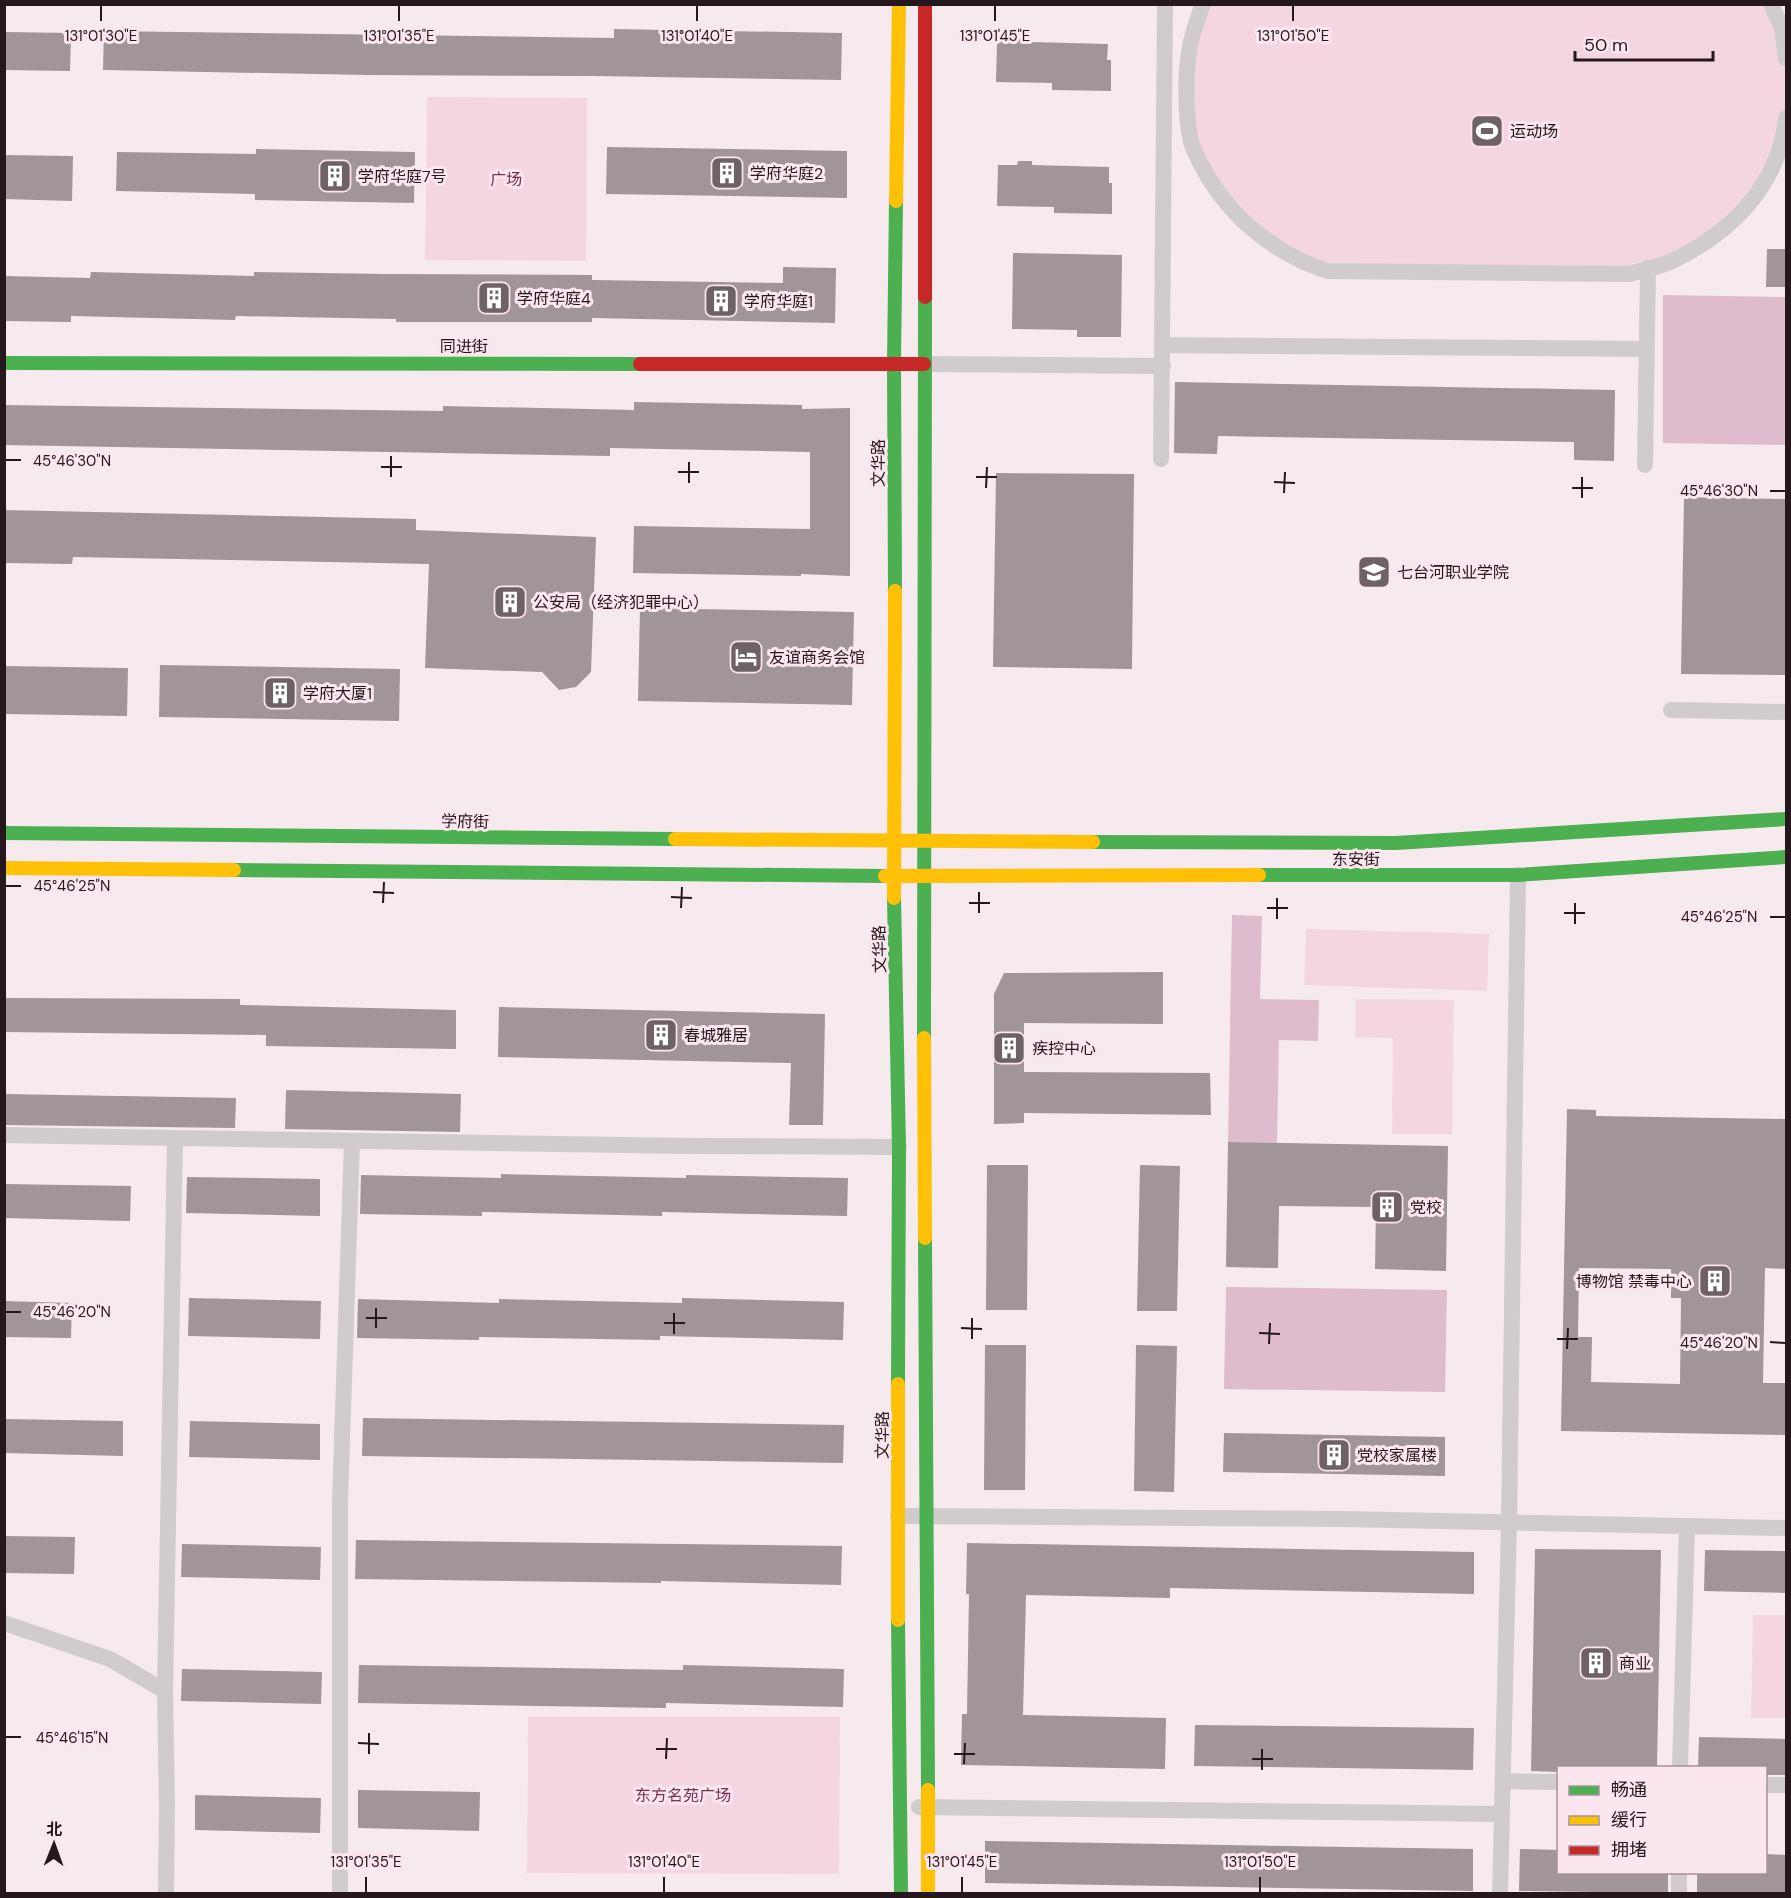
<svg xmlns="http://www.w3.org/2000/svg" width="1791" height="1898" font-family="'DM Sans','Noto Sans SC',sans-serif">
<rect width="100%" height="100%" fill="#f6eaef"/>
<!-- green -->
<path fill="#f4d6e2" d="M1771,4L1786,59V118L1784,141L1730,224L1630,274L1327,271L1232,210L1188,121L1203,5Z
M427,97L587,98L586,261L425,260Z
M1306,929L1489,934L1487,991L1304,985Z
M1356,999L1454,1000L1452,1134H1392L1393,1038L1355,1037Z
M1753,1615H1786V1718H1751Z
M528,1717H840L839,1874L527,1873Z"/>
<!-- forest -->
<path fill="#dfbccb" d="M1663,295L1786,297V445L1663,443Z
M1232,915L1262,916L1260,999L1319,1000L1318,1041L1279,1040L1277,1143L1228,1142Z
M1226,1287L1447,1290L1445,1392L1224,1389Z"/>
<!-- building -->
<path fill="#a1959a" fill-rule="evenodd" d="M614,29L842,33L841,80L592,76L367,75L103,70L104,31L614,38Z
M4,32L71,33L70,71L4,70Z
M1016,38H1031V42L1108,44L1107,60H1111V91L1052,90V83L996,82L997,42H1016Z
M607,147L847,151V198L606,194Z
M256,149L415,152L414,203L255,200V194L116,191L117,152L256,154Z
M4,155L73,156L72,201L4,199Z
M1018,161H1032V165L1109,167V183H1112V214L1054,213V207L997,206L998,165H1017Z
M1767,249H1786V287H1766Z
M1013,253L1122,255L1121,337H1077V330L1012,329Z
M783,267L836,268L835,323L592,318V322H396V319L236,316L235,320L71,316V322L4,321V276L90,278L91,272L254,276V272L386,274L592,275V280L783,283Z
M1175,382L1615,390L1614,461L1574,460V442L1218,436L1217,454L1174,453Z
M634,402L802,405V409L850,408V576L801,574V576L633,573L634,526L810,529V452L610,448V456L4,445V405L443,411V406L634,410Z
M996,473L1134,474L1132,669L993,667Z
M1684,497L1786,499V675L1681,674Z
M4,510L416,519V530L596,537L591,672L576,687L559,690L542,672L425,668L429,564L73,557L72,564L4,563Z
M640,608L854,612L852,705L638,701Z
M160,665L400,669L399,721L159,717Z
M4,666L128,668L127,716L4,714Z
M1163,972V1024L1024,1023V1072L1210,1073L1211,1115L1024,1113V1123L994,1124V994L1004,973Z
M4,998L240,999V1005L456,1010V1049L266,1046V1035L4,1032Z
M499,1007L825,1014L823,1125H789L791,1063L498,1057Z
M286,1090L461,1094L460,1132L285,1129Z
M4,1094L236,1098L235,1128L4,1125Z
M1567,1109L1596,1110V1116L1786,1119V1269L1765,1268L1763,1383H1786V1435L1561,1431ZM1579,1268L1671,1269V1298H1681L1680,1384L1591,1382L1592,1337H1578Z
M1228,1142L1448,1146L1446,1271L1375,1269L1376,1207L1279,1206L1278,1268L1226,1267Z
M987,1165H1028L1027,1310H986Z
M1140,1165L1180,1166L1177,1311H1137Z
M501,1174L686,1178V1175L848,1178L847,1216L662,1212V1216L482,1212V1216L360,1214L361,1175L501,1178Z
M187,1177L320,1179V1216L186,1213Z
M4,1184L131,1186L130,1221L4,1218Z
M189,1298L321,1301L320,1339L188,1336Z
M682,1298L844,1302L843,1340L660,1336V1340L479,1337V1340L357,1338L358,1299L499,1303V1299L682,1303Z
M4,1301L72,1303L71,1338L4,1337Z
M985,1345H1026L1025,1490H984Z
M1136,1345L1177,1346L1174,1492L1134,1491Z
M363,1418L844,1425L843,1463L362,1456Z
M4,1419L123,1421V1456L4,1453Z
M190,1421L320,1424V1460L189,1457Z
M1224,1433L1445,1437V1476L1223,1472Z
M4,1536L75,1537L74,1574L4,1573Z
M356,1540L842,1546L841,1585L661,1581V1583L355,1579Z
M967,1543L1474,1552V1594L1170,1588V1598L1026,1595L1023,1715L1166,1718L1165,1769L961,1765L962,1714H967L969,1594H966Z
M182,1544L321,1547L320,1580L181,1577Z
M1535,1549L1661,1550L1657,1767H1558V1772L1531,1771Z
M1705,1550L1786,1551V1593L1704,1591Z
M359,1665L683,1670V1665L844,1669L843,1707L666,1703V1708L358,1703Z
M182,1669L322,1672L321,1704L181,1701Z
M1195,1725L1474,1728L1473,1770L1194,1766Z
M1699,1737L1786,1739V1775H1766V1767H1698Z
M358,1790L480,1792L479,1831L358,1828Z
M195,1795L321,1798L320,1833L195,1830Z
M985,1841L1473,1849V1891L985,1883Z
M1520,1849L1558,1850V1872H1668V1893L1519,1891Z
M1766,1854L1786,1855V1893H1697V1872H1766Z"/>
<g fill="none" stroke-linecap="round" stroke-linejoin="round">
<!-- street -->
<path stroke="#d0ccce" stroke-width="16" d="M1203,4C1187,44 1185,70 1187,112C1188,124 1189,141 1195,152C1221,210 1268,251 1327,271L1630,274C1643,270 1657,267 1670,262C1730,234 1779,186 1786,118
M1771,4L1782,28L1786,59
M1162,345L1647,349
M924,364L1163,366
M1161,459L1165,4
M1645,465L1648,268
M1671,710L1786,712
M4,1135L175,1138L165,1691L167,1804L166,1894
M175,1138L690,1146L899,1147
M898,1516L1343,1519L1786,1528
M4,1623L110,1659L165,1691
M1680,1768L1687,1526
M1503,1781L1558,1782
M1766,1785H1786
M919,1807L1502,1814
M340,1894V1501L352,1142
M1500,1894L1509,1522L1518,875
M1679,1894V1872"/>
<!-- fast -->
<path stroke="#4caf50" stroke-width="14" d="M4,363L640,364
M895,591L894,363L896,201
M4,833L675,839
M1093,842L1396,843L1786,819
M234,870L885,876
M1259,875H1518L1786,857
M894,898L899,1147L898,1384
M924,1038L925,297
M925,1238L928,1790
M898,1620L901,1894"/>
<!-- slow -->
<path stroke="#ffc107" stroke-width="14" d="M896,201L899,4
M675,839L1093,842
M4,868L234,870
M885,876L1259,875
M894,898L895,591
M924,1038L925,1238
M898,1620V1384
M928,1790V1894"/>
<!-- jam -->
<path stroke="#c62828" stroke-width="14" d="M925,4V297
M640,364H924"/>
</g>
<!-- ticks -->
<path fill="none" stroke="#24181d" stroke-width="2" d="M101,21V6M399,21V6M697,21V6M995,21V6M1293,21V6M6,460H21M381,467H402M678,472H699M391,477V456M976,477H997M1274,482L1295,483M689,483V462M986,488L987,467M1572,488H1593M1770,491H1785M1284,493L1285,472M1582,498V477M6,886H21M373,892L394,893M671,897L692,898M383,903L384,882M969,903H990M681,908L682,887M1267,908H1288M979,913V892M1564,913H1585M1770,917H1785M1277,919V898M1575,924V903M6,1312H21M366,1318H387M664,1323H685M376,1328V1308M961,1328L982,1329M1259,1333L1280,1334M674,1334V1313M972,1339V1318M1557,1339H1578M1770,1342L1785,1343M1269,1344L1270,1323M1567,1349L1568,1328M6,1737H21M358,1743L379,1744M656,1749H677M369,1754V1733M954,1754H975M666,1759L667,1738M1252,1759H1273M964,1764L965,1743M1262,1770V1749M366,1892V1877M664,1892V1877M962,1892V1877M1260,1892V1877"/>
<!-- icons -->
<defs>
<g id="stadium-square" transform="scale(1.725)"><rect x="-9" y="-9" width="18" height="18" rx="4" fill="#6e6266" stroke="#fbe5ee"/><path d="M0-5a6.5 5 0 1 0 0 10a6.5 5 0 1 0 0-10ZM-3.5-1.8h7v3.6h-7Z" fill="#fff"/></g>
<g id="building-square" transform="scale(1.725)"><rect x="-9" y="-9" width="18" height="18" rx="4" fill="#6e6266" stroke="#fbe5ee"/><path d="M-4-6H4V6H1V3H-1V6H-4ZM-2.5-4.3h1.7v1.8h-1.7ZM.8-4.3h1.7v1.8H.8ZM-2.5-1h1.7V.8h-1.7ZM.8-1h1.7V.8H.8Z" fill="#fff"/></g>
<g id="university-square" transform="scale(1.725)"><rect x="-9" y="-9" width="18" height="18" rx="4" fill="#6e6266" stroke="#fbe5ee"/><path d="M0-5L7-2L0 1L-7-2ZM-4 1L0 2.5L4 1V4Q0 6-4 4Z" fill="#fff"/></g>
<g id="hotel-square" transform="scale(1.725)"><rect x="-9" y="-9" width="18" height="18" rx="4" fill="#6e6266" stroke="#fbe5ee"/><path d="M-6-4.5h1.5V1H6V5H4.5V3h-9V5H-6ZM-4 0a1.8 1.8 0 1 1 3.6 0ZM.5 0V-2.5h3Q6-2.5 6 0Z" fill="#fff"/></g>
</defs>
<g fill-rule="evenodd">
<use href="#stadium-square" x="1487" y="131"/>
<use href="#building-square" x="727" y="173"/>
<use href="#building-square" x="335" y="176"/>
<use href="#building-square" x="494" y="298"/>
<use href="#building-square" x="721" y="301"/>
<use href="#university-square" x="1374" y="572"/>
<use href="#building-square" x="510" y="602"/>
<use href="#hotel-square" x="746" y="657"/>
<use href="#building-square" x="280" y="693"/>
<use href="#building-square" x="661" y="1035"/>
<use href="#building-square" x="1009" y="1048"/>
<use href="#building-square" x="1387" y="1207"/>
<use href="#building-square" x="1715" y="1281"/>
<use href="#building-square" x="1334" y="1455"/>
<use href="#building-square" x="1596" y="1663"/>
</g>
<g text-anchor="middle" stroke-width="6" stroke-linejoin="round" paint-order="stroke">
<!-- poi labels -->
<g font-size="16" fill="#24181d" stroke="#fbe5ee" text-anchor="start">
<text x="1510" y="137">运动场</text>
<text x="750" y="179">学府华庭2</text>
<text x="358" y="182">学府华庭7号</text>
<text x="517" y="304">学府华庭4</text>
<text x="744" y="307">学府华庭1</text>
<text x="1397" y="578">七台河职业学院</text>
<text x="533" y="608">公安局（经济犯罪中心）</text>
<text x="769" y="663">友谊商务会馆</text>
<text x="303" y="699">学府大厦1</text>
<text x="684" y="1041">春城雅居</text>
<text x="1032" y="1054">疾控中心</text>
<text x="1410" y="1213">党校</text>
<text x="1692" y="1287" text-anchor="end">博物馆 禁毒中心</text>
<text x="1357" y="1461">党校家属楼</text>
<text x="1619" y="1669">商业</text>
</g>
<!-- park labels -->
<g font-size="16" fill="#753252" stroke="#fbe5ee">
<text x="506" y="185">广场</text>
<text x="683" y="1801">东方名苑广场</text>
</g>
<!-- street labels -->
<g font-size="16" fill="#24181d" stroke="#fbe5ee">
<text x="464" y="352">同进街</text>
<text transform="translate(878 463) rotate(-90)" y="6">文华路</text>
<text transform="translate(465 821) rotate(1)" y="6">学府街</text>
<text x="1356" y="865">东安街</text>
<text transform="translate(879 949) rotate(-91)" y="6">文华路</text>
<text transform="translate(882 1435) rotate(-90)" y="6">文华路</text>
</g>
</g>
<g font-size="15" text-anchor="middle" fill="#24181d" stroke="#fbe5ee" stroke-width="6" stroke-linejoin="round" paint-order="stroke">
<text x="101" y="41">131°01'30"E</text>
<text x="399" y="41">131°01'35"E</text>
<text x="697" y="41">131°01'40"E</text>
<text x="995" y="41">131°01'45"E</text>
<text x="1293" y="41">131°01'50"E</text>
<text x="72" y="466">45°46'30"N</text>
<text x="1719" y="496">45°46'30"N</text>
<text x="72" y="891">45°46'25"N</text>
<text x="1719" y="922">45°46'25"N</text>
<text x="72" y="1317">45°46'20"N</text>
<text x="1719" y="1348">45°46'20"N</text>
<text x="72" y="1743">45°46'15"N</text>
<text x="366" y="1867">131°01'35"E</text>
<text x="664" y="1867">131°01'40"E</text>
<text x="962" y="1867">131°01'45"E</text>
<text x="1260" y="1867">131°01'50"E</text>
</g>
<!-- border -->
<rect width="1791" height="1898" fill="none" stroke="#24181d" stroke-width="12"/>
<!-- legend -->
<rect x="1557" y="1766" width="210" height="108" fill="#fbe5ee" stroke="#a5939a" stroke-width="1.5"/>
<rect x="1569" y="1786" width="30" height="9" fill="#4caf50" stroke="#a5939a" stroke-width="1.5"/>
<text x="1611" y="1796" font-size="18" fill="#24181d">畅通</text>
<rect x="1569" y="1816" width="30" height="9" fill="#ffc107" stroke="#a5939a" stroke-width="1.5"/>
<text x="1611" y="1826" font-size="18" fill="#24181d">缓行</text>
<rect x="1569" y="1846" width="30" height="9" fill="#c62828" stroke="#a5939a" stroke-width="1.5"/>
<text x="1611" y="1856" font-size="18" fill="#24181d">拥堵</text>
<!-- north arrow -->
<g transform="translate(54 1844) rotate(1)" stroke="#fbe5ee" stroke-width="4.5" paint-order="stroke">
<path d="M0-4.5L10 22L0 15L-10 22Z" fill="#24181d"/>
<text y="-9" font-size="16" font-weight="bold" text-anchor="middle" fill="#24181d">北</text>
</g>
<!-- scale -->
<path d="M1575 51v9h138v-9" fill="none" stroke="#24181d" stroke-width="3"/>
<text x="1584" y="51" font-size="18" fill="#24181d" stroke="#fbe5ee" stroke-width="4.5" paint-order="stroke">50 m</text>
</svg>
